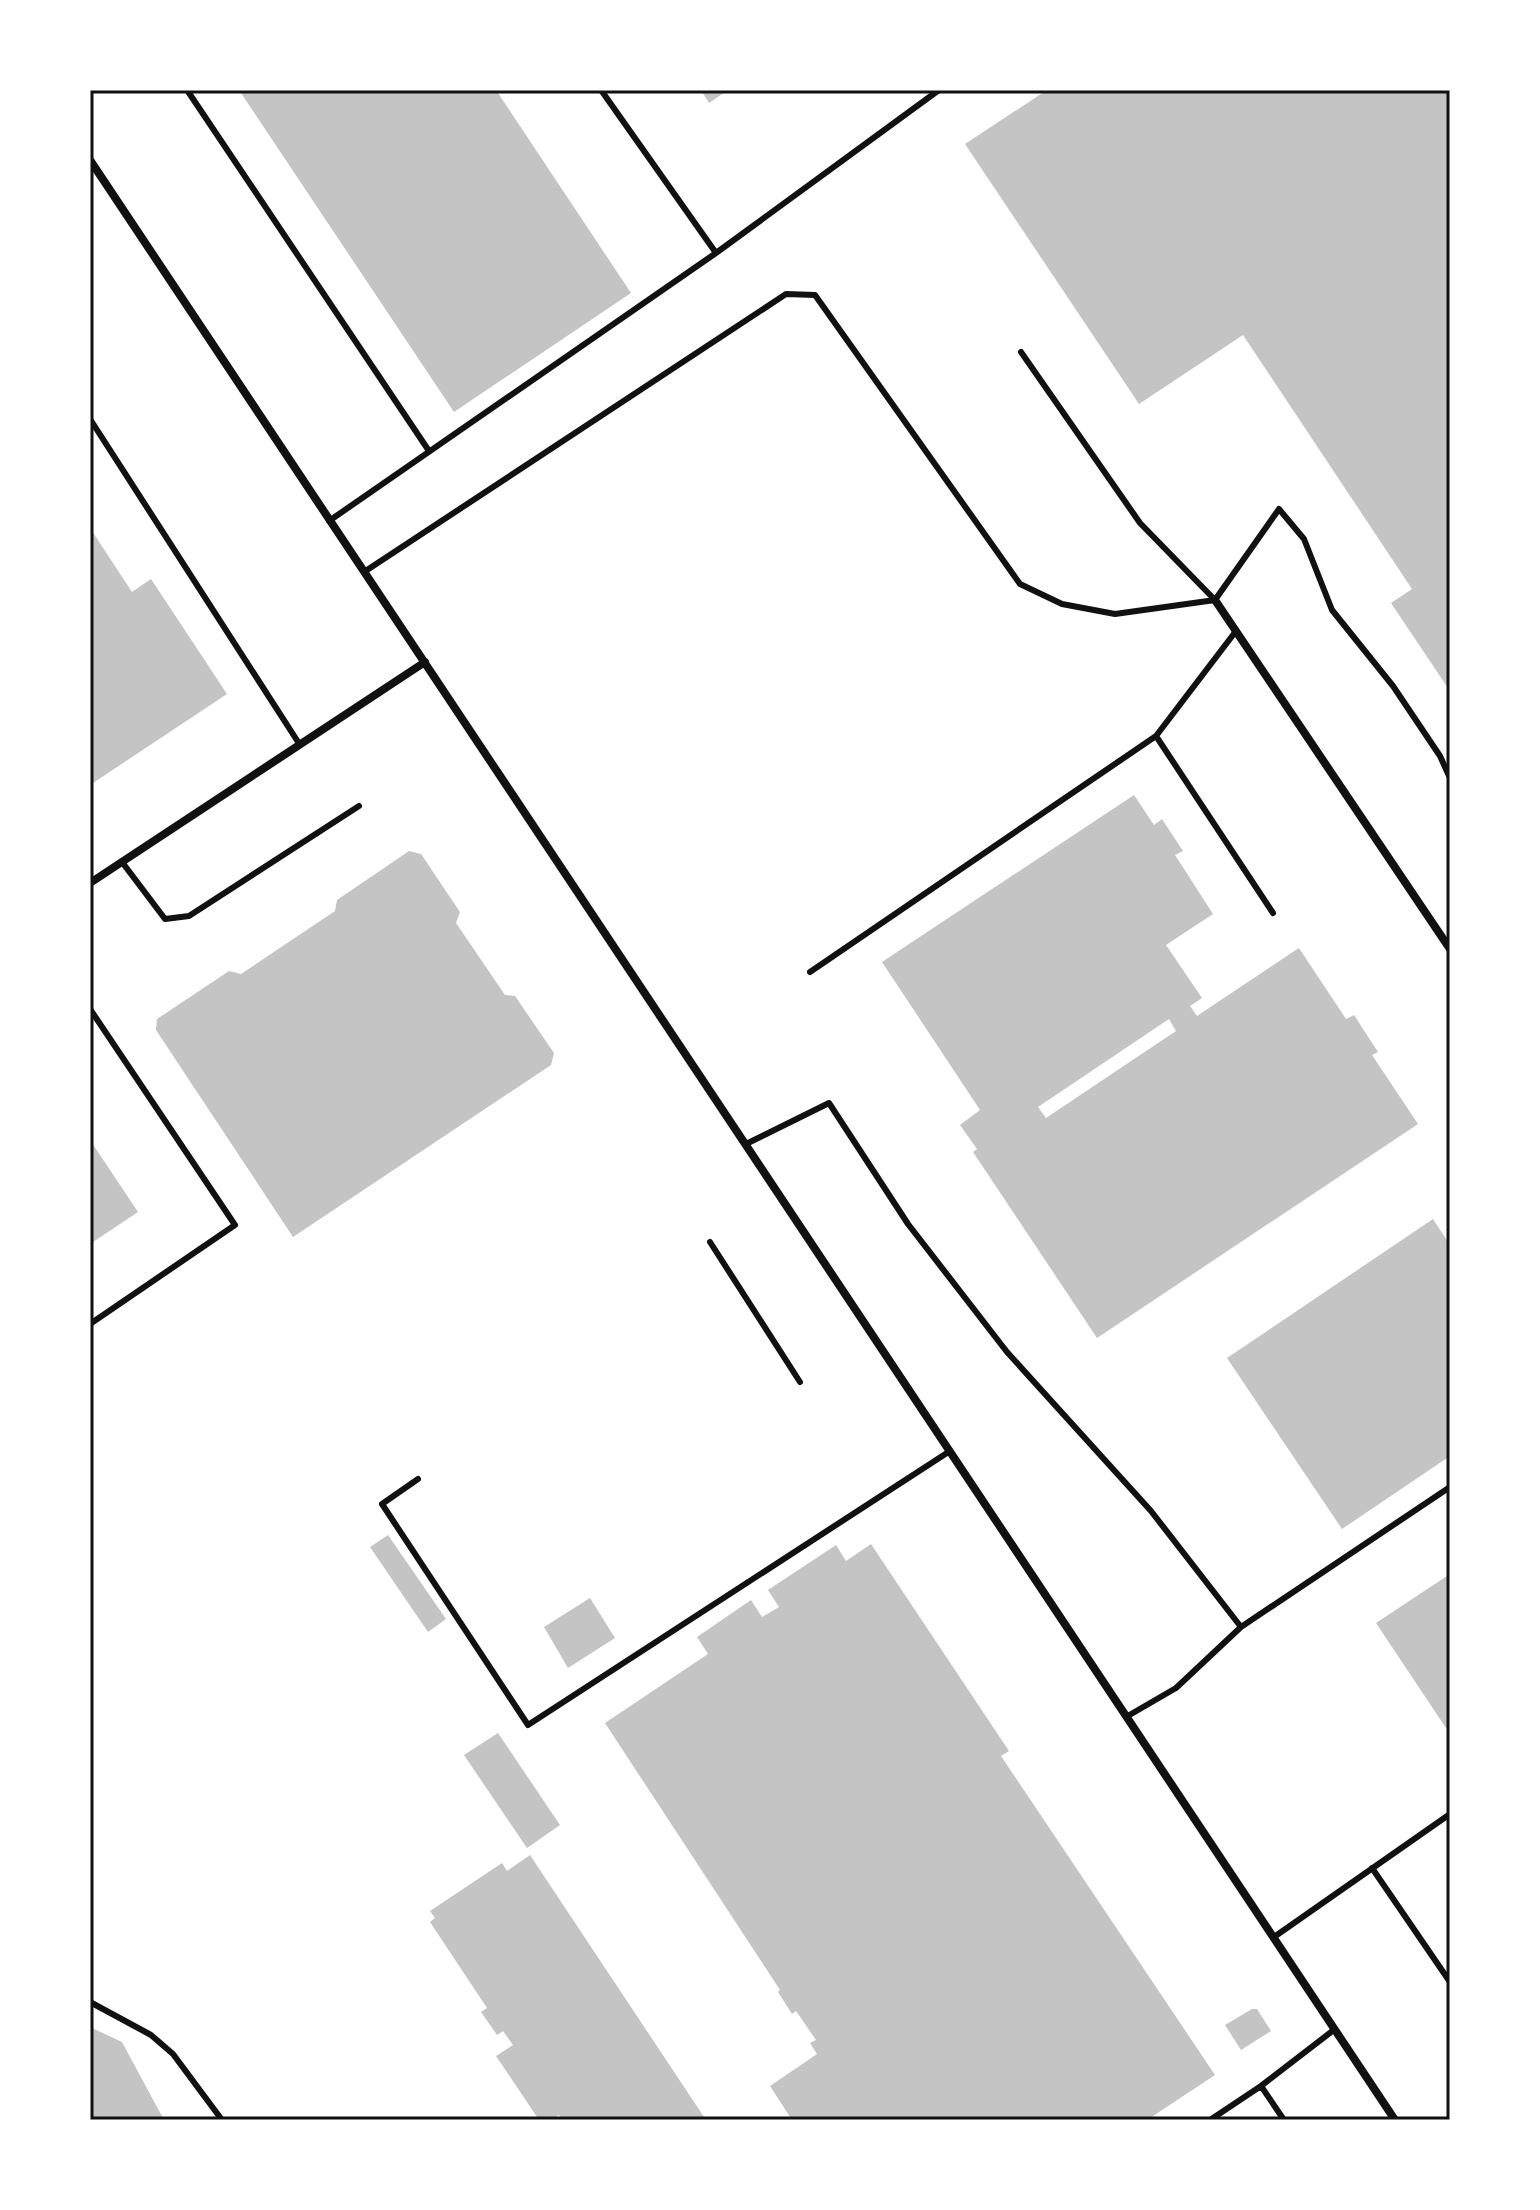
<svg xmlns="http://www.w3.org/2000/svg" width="1540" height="2210" font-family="'Fira Sans',sans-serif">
<rect width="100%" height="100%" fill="#fff"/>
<!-- building -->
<path fill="#c4c4c4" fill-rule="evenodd" d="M239,90H496L631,293L454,412Z
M701,90H728L709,103Z
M1047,90H1450V691L1391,603L1412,589L1243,335L1139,404L965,144Z
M90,528L132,592L151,579L227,694L90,785Z
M1134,795L1154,825L1162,819L1183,851L1175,855L1213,914L1166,945L1202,998L1190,1006L1197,1016L1299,948L1346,1019L1354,1015L1378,1052L1372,1055L1418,1124L1097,1338L973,1152L977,1149L960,1125L980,1110L882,962ZM1169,1019L1176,1031L1046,1118L1038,1107Z
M409,851L421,854L460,912L456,923L505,995L515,996L554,1053L551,1065L293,1237L156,1030L157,1019L229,971L241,974L335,911L337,900Z
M90,1140L138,1212L90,1244Z
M1433,1219L1450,1245V1456L1342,1529L1227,1358Z
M388,1535L446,1619L428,1632L370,1547Z
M871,1544L1009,1751L1001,1756L1215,2075L1147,2120H792L770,2086L817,2054L810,2043L816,2040L796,2011L792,2014L778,1992L780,1990L605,1723L708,1654L697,1637L751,1600L762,1617L779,1607L768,1590L836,1545L846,1561Z
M1450,1574V1734L1376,1623Z
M590,1598L615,1638L568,1668L544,1627Z
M498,1733L560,1825L527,1848L464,1755Z
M530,1855L706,2120H562L559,2115L551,2120H539L496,2056L513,2045L503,2031L497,2035L481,2012L487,2008L430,1922L435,1918L430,1911L502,1863L507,1871Z
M1252,2009H1257L1271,2031L1241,2050L1225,2025Z
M90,2027L122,2042L164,2120H90Z"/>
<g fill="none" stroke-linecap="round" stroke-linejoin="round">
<!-- service -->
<path stroke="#111" stroke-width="6" d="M187,90L429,451
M601,90L716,253
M1021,352L1140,523L1215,600
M90,419L300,745
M329,521L716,253L939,90
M364,572L786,294L815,295L1020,584L1062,604L1115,614L1215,600L1279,509L1304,539L1332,610L1393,686L1440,756L1450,778
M1236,631L1156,736L1273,913
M122,862L165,919L189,916L359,806
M810,972L1156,736
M90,1009L235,1225L90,1324
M746,1144L829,1103L908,1224L1007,1352L1151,1511L1241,1627L1450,1487
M710,1242L800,1382
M418,1479L382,1504L528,1725L950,1451
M1126,1717L1176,1688L1241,1627
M1372,1868L1450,1982
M1274,1937L1450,1814
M90,2002L151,2035L173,2054L222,2120
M1210,2120L1261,2086
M1284,2120L1261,2086L1335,2029"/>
<!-- minor -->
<path stroke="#111" stroke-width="8" d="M90,160L1395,2120
M1215,600L1450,949
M90,883L425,662"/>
</g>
<!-- border -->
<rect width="1540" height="2210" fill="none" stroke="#ffffff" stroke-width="184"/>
<rect x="92" y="92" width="1356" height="2026" fill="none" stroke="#111" stroke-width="3"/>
</svg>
